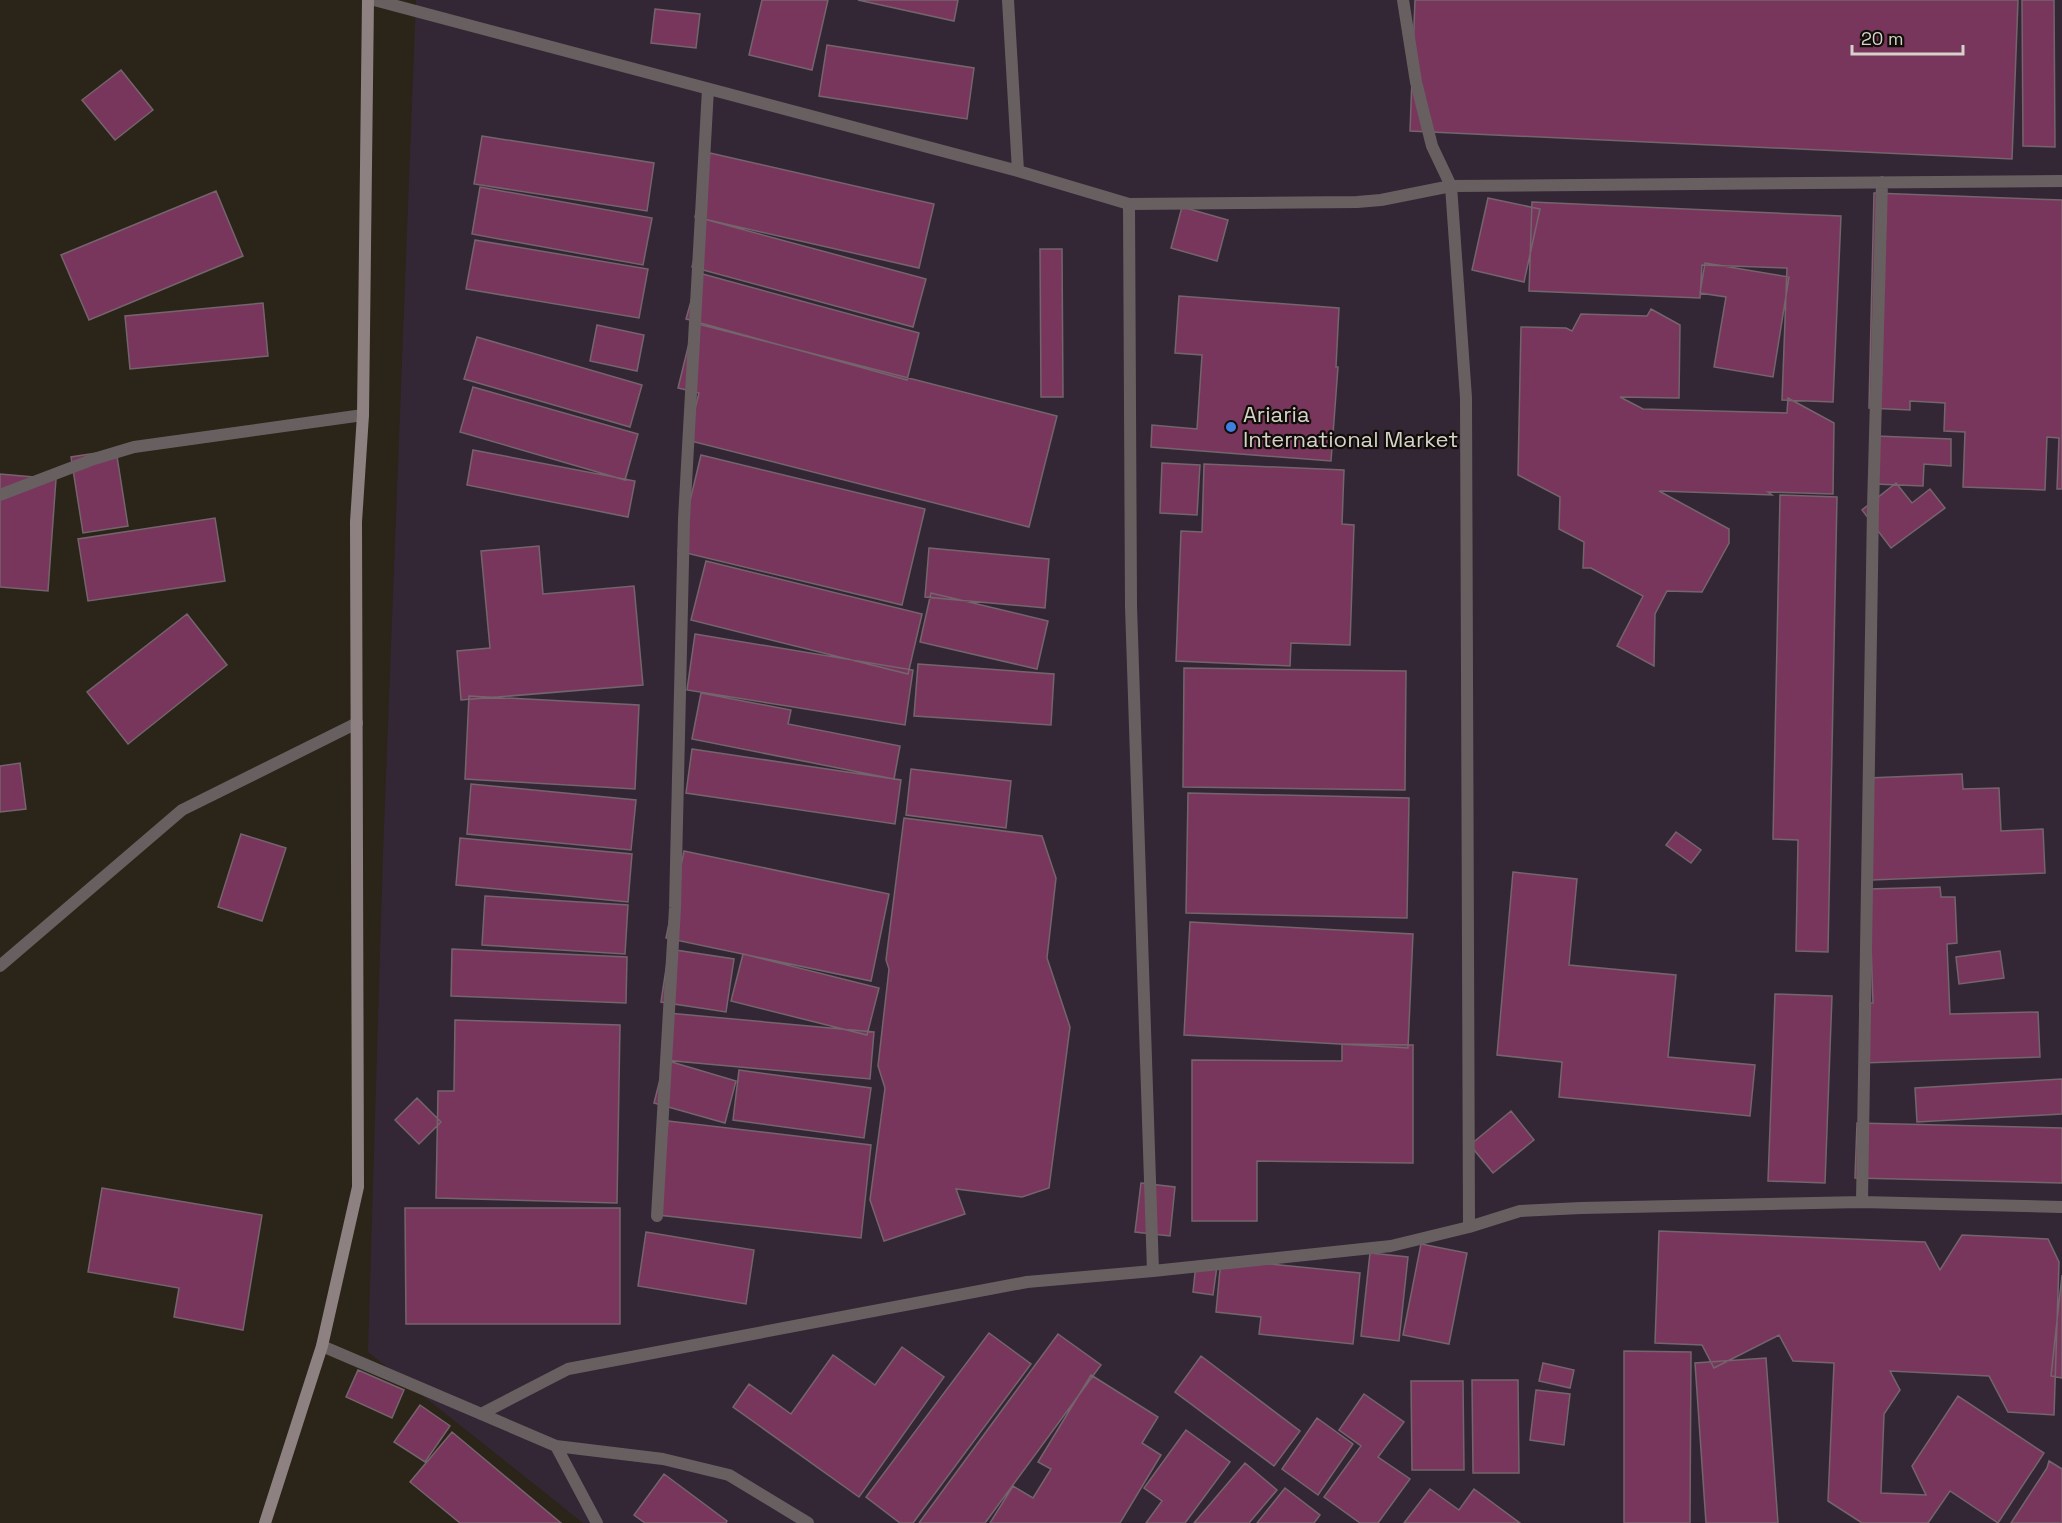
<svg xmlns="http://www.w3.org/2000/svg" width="2062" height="1523" font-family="'Space Grotesk',sans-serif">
<rect width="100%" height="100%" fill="#2b2418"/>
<!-- commercial -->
<path fill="#342735" d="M416,0H2062V1523H583L368,1352L383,855Z"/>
<!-- building -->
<path fill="#79365d" stroke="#74646c" stroke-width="1.5" d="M762,0H828L812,70L749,55Z
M762,0H828L812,70L749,55Z
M858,0H958L954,21Z
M858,0H958L954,21Z
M1415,0H2018L2012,159L1410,131Z
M1415,0H2018L2012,159L1410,131Z
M2022,0H2054L2055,147L2023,146Z
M2022,0H2054L2055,147L2023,146Z
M655,9L700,14L696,48L651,43Z
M655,9L700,14L696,48L651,43Z
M827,45L974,68L967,119L819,96Z
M827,45L974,68L967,119L819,96Z
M121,70L153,110L115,140L82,100Z
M121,70L153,110L115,140L82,100Z
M482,136L654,163L647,211L474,184Z
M482,136L654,163L647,211L474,184Z
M710,153L934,204L919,268L695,217Z
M710,153L934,204L919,268L695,217Z
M480,187L652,218L643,265L472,234Z
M480,187L652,218L643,265L472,234Z
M216,191L243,256L89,320L61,255Z
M216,191L243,256L89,320L61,255Z
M1874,193L2062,200V489H2057L2059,438L2047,437L2045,490L1963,487L1965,432L1944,431L1945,403L1910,401V410L1869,408Z
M1874,193L2062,200V489H2057L2059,438L2047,437L2045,490L1963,487L1965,432L1944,431L1945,403L1910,401V410L1869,408Z
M1488,198L1540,209L1524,282L1472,270Z
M1488,198L1540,209L1524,282L1472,270Z
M1532,202L1841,216L1833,402L1782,400L1787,268L1702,265L1700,298L1529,291Z
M1532,202L1841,216L1833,402L1782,400L1787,268L1702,265L1700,298L1529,291Z
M1182,207L1228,220L1217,261L1171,248Z
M1182,207L1228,220L1217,261L1171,248Z
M704,219L926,279L913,327L692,267Z
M704,219L926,279L913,327L692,267Z
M475,240L648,269L639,318L466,289Z
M475,240L648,269L639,318L466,289Z
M1040,249H1062L1063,397H1041Z
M1040,249H1062L1063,397H1041Z
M1705,263L1789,277L1773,377L1714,367L1726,297L1700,293Z
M1705,263L1789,277L1773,377L1714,367L1726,297L1700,293Z
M699,273L919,333L907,380L686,319Z
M699,273L919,333L907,380L686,319Z
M1179,296L1339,308L1336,367H1338L1331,461L1151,447L1152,425L1197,429L1202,355L1175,353Z
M1179,296L1339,308L1336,367H1338L1331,461L1151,447L1152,425L1197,429L1202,355L1175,353Z
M263,303L268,356L130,369L125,316Z
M263,303L268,356L130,369L125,316Z
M1651,309L1680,325L1679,398L1620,397L1643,409L1787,413L1788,398L1834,423L1833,494L1768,492L1772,495L1659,491L1729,529V543L1702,592L1667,591L1655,614L1654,666L1617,646L1643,596L1591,568H1583L1584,542L1559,529L1560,497L1518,475L1521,327L1566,328L1572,331L1581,314L1647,316Z
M1651,309L1680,325L1679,398L1620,397L1643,409L1787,413L1788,398L1834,423L1833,494L1768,492L1772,495L1659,491L1729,529V543L1702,592L1667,591L1655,614L1654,666L1617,646L1643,596L1591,568H1583L1584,542L1559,529L1560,497L1518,475L1521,327L1566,328L1572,331L1581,314L1647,316Z
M694,323L1057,416L1029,527L687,440L699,393L678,388Z
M694,323L1057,416L1029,527L687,440L699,393L678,388Z
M597,325L644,335L637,371L590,361Z
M597,325L644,335L637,371L590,361Z
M477,337L642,385L630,427L464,379Z
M477,337L642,385L630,427L464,379Z
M473,387L638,434L625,480L460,432Z
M473,387L638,434L625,480L460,432Z
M1876,436L1951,439V466L1924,464L1923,486L1875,484Z
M1876,436L1951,439V466L1924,464L1923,486L1875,484Z
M116,450L128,526L83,533L71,457Z
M116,450L128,526L83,533L71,457Z
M473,450L635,481L628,517L467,485Z
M473,450L635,481L628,517L467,485Z
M701,455L925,509L902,605L678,551Z
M701,455L925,509L902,605L678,551Z
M1162,463L1200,465L1197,515L1160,513Z
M1162,463L1200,465L1197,515L1160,513Z
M1204,464L1344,470L1342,524L1354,525L1350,645L1291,643L1290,666L1176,661L1181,531L1202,532Z
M1204,464L1344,470L1342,524L1354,525L1350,645L1291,643L1290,666L1176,661L1181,531L1202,532Z
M0,474L56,479L48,591L0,587Z
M0,474L56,479L48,591L0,587Z
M1896,483L1912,503L1930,489L1945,508L1891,548L1862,510Z
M1896,483L1912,503L1930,489L1945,508L1891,548L1862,510Z
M1780,495L1837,497L1828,952L1796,951L1798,840L1773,839Z
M1780,495L1837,497L1828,952L1796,951L1798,840L1773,839Z
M215,518L225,581L88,601L78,539Z
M215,518L225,581L88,601L78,539Z
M539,546L543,594L634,586L643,685L461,700L457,651L490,648L481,551Z
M539,546L543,594L634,586L643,685L461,700L457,651L490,648L481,551Z
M929,548L1049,559L1045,608L925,597Z
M929,548L1049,559L1045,608L925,597Z
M706,561L922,614L908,674L691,620Z
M706,561L922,614L908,674L691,620Z
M931,593L1048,621L1037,669L920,642Z
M931,593L1048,621L1037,669L920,642Z
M187,614L227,665L128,744L87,692Z
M187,614L227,665L128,744L87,692Z
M695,634L913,670L905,725L687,690Z
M695,634L913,670L905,725L687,690Z
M918,664L1054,674L1051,725L914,716Z
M918,664L1054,674L1051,725L914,716Z
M1184,668L1406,671L1405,790L1183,787Z
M1184,668L1406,671L1405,790L1183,787Z
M701,693L791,710L788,724L900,746L894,779L692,739Z
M701,693L791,710L788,724L900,746L894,779L692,739Z
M469,696L639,705L635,789L465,779Z
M469,696L639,705L635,789L465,779Z
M692,749L901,780L895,824L686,793Z
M692,749L901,780L895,824L686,793Z
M20,763L26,809L0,812V766Z
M20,763L26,809L0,812V766Z
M911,769L1011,781L1006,828L906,815Z
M911,769L1011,781L1006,828L906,815Z
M1962,774L1963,789L1999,788L2001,831L2043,829L2045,873L1872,880L1868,778Z
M1962,774L1963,789L1999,788L2001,831L2043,829L2045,873L1872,880L1868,778Z
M471,784L636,800L631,850L467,834Z
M471,784L636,800L631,850L467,834Z
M1188,793L1409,798L1407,918L1186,913Z
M1188,793L1409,798L1407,918L1186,913Z
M904,818L1042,836L1056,878L1047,958L1070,1027L1049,1188L1022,1197L956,1189L965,1214L884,1241L870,1200L885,1088L878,1066L889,969L886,960Z
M904,818L1042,836L1056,878L1047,958L1070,1027L1049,1188L1022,1197L956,1189L965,1214L884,1241L870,1200L885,1088L878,1066L889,969L886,960Z
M1676,832L1701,850L1691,863L1666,845Z
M1676,832L1701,850L1691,863L1666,845Z
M241,834L286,848L262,921L218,907Z
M241,834L286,848L262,921L218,907Z
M460,838L632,854L628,902L456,885Z
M460,838L632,854L628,902L456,885Z
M684,851L889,894L871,981L666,938Z
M684,851L889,894L871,981L666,938Z
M1513,872L1577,879L1569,965L1676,975L1668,1057L1755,1065L1750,1116L1559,1097L1562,1062L1497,1055Z
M1513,872L1577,879L1569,965L1676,975L1668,1057L1755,1065L1750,1116L1559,1097L1562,1062L1497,1055Z
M1940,887L1941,897H1955L1957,943L1947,944L1950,1014L2038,1012L2040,1057L1862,1063L1860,1003H1873L1869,889Z
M1940,887L1941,897H1955L1957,943L1947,944L1950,1014L2038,1012L2040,1057L1862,1063L1860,1003H1873L1869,889Z
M485,896L628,905L625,954L482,945Z
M485,896L628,905L625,954L482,945Z
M1190,922L1413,934L1408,1048L1184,1035Z
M1190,922L1413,934L1408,1048L1184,1035Z
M452,949L627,957L626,1003L451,996Z
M452,949L627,957L626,1003L451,996Z
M669,949L734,959L726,1012L661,1002Z
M669,949L734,959L726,1012L661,1002Z
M2000,951L2004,978L1959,984L1956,957Z
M2000,951L2004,978L1959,984L1956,957Z
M743,954L879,988L867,1035L731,1001Z
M743,954L879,988L867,1035L731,1001Z
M1775,994L1832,996L1825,1183L1768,1181Z
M1775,994L1832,996L1825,1183L1768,1181Z
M668,1013L874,1032L870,1079L664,1060Z
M668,1013L874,1032L870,1079L664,1060Z
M455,1020L620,1025L617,1203L436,1198L438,1091H454Z
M455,1020L620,1025L617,1203L436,1198L438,1091H454Z
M1342,1044L1413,1045V1163L1257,1161V1221H1192V1060L1342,1061Z
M1342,1044L1413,1045V1163L1257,1161V1221H1192V1060L1342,1061Z
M665,1060L736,1081L725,1123L654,1103Z
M665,1060L736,1081L725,1123L654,1103Z
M739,1070L871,1088L864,1138L733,1120Z
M739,1070L871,1088L864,1138L733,1120Z
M2062,1079V1114L1917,1122L1915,1088Z
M2062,1079V1114L1917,1122L1915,1088Z
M417,1098L441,1122L419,1144L395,1120Z
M417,1098L441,1122L419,1144L395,1120Z
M1511,1111L1534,1140L1493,1173L1470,1145Z
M1511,1111L1534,1140L1493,1173L1470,1145Z
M668,1121L871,1145L861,1238L658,1215Z
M668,1121L871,1145L861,1238L658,1215Z
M1857,1123L2062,1128V1183L1855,1178Z
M1857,1123L2062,1128V1183L1855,1178Z
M1141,1183L1175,1187L1170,1236L1135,1232Z
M1141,1183L1175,1187L1170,1236L1135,1232Z
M102,1188L262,1215L243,1330L174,1317L179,1288L88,1272Z
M102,1188L262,1215L243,1330L174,1317L179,1288L88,1272Z
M405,1208H620V1324H406Z
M405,1208H620V1324H406Z
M1659,1231L1925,1242L1940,1270L1962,1235L2048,1239L2059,1262L2054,1415L2008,1412L1989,1376L1890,1371L1900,1390L1884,1414L1881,1493L1926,1495L1912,1466L1958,1396L2044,1453L1998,1523L1950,1491L1928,1523H1862L1828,1501L1834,1363L1793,1361L1779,1335L1714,1368L1702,1345L1655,1343Z
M1659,1231L1925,1242L1940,1270L1962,1235L2048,1239L2059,1262L2054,1415L2008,1412L1989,1376L1890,1371L1900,1390L1884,1414L1881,1493L1926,1495L1912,1466L1958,1396L2044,1453L1998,1523L1950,1491L1928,1523H1862L1828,1501L1834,1363L1793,1361L1779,1335L1714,1368L1702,1345L1655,1343Z
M646,1232L754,1250L746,1304L638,1286Z
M646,1232L754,1250L746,1304L638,1286Z
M1421,1244L1467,1253L1449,1344L1403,1335Z
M1421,1244L1467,1253L1449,1344L1403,1335Z
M1370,1253L1408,1257L1399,1341L1361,1336Z
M1370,1253L1408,1257L1399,1341L1361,1336Z
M1221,1259L1360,1273L1353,1344L1259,1334L1261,1317L1216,1312Z
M1221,1259L1360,1273L1353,1344L1259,1334L1261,1317L1216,1312Z
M1196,1264L1217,1266L1213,1295L1193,1292Z
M1196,1264L1217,1266L1213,1295L1193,1292Z
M2062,1275V1378L2051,1376Z
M2062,1275V1378L2051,1376Z
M989,1333L1031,1364L913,1523H900L866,1497Z
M989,1333L1031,1364L913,1523H900L866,1497Z
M1058,1334L1101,1365L985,1523H919Z
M1058,1334L1101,1365L985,1523H919Z
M902,1347L944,1377L859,1497L733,1407L749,1384L791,1414L833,1355L875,1385Z
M902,1347L944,1377L859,1497L733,1407L749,1384L791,1414L833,1355L875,1385Z
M1624,1351L1691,1352L1690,1523H1624Z
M1624,1351L1691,1352L1690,1523H1624Z
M1201,1356L1300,1431L1274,1466L1175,1392Z
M1201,1356L1300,1431L1274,1466L1175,1392Z
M1766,1358L1778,1523H1706L1695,1363Z
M1766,1358L1778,1523H1706L1695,1363Z
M1543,1363L1574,1370L1570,1388L1539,1381Z
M1543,1363L1574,1370L1570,1388L1539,1381Z
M358,1370L404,1390L392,1418L346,1397Z
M358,1370L404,1390L392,1418L346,1397Z
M1091,1375L1158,1417L1142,1443L1161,1455L1120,1523H990L1013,1486L1033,1498L1051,1469L1038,1462Z
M1091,1375L1158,1417L1142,1443L1161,1455L1120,1523H990L1013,1486L1033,1498L1051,1469L1038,1462Z
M1472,1380H1518L1519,1473H1473Z
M1472,1380H1518L1519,1473H1473Z
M1411,1381H1463L1464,1470H1412Z
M1411,1381H1463L1464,1470H1412Z
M1536,1390L1570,1394L1564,1445L1530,1440Z
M1536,1390L1570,1394L1564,1445L1530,1440Z
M1364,1394L1404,1422L1378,1457L1410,1479L1378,1523H1360L1324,1497L1361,1446L1339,1430Z
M1364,1394L1404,1422L1378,1457L1410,1479L1378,1523H1360L1324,1497L1361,1446L1339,1430Z
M420,1405L450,1426L425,1462L394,1442Z
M420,1405L450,1426L425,1462L394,1442Z
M1317,1418L1353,1444L1318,1495L1282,1469Z
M1317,1418L1353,1444L1318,1495L1282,1469Z
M1186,1430L1230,1462L1185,1523H1146L1162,1501L1144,1488Z
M1186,1430L1230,1462L1185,1523H1146L1162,1501L1144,1488Z
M452,1432L561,1523H460L410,1482Z
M452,1432L561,1523H460L410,1482Z
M2049,1461L2062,1469V1523H2011L2047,1468Z
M2049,1461L2062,1469V1523H2011L2047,1468Z
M1245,1463L1277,1490L1249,1523H1194Z
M1245,1463L1277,1490L1249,1523H1194Z
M664,1474L727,1521L726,1523H645L634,1515Z
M664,1474L727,1521L726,1523H645L634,1515Z
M1285,1488L1320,1515L1314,1523H1257Z
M1285,1488L1320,1515L1314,1523H1257Z
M1430,1489L1459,1510L1474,1489L1520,1523H1404Z
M1430,1489L1459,1510L1474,1489L1520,1523H1404Z"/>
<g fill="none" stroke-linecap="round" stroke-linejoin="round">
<!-- street -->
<path stroke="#686060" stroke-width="12" d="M374,0L1018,171L1129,204L1357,202L1381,200L1451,186L2062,181
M1008,0L1018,171
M1403,0L1416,82L1432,146L1451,186L1466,398L1469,1227
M1129,204L1131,606L1153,1271
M0,495L94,459L134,447L363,415
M0,966L182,810L357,723
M1862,1202L1873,508L1882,182
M657,1216L675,908L684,519L708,89
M322,1346L556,1446L663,1459L729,1475L808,1523
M481,1414L568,1369L1027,1282L1153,1271L1391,1246L1469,1227L1520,1211L1581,1208L1862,1202L2062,1207
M556,1446L597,1523"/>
<!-- secondary -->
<path stroke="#8e8181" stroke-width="12" d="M265,1523L322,1346L358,1187L356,522L363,415L368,0"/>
</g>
<!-- markers -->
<circle fill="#3f7fe0" stroke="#110e09" stroke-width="2" cx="1231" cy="427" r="6"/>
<g text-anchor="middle" stroke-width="4.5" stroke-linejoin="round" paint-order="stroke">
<!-- poi labels -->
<g font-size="22" fill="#d6d2ca" stroke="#110e09" text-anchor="start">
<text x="1243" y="422">Ariaria<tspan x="1243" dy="25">International Market</tspan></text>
</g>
</g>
<!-- scale -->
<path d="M1852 45v9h111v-9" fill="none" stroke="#d6d2ca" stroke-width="3"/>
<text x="1861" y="45" font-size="18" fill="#d6d2ca" stroke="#110e09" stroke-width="4.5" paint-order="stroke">20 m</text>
</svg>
